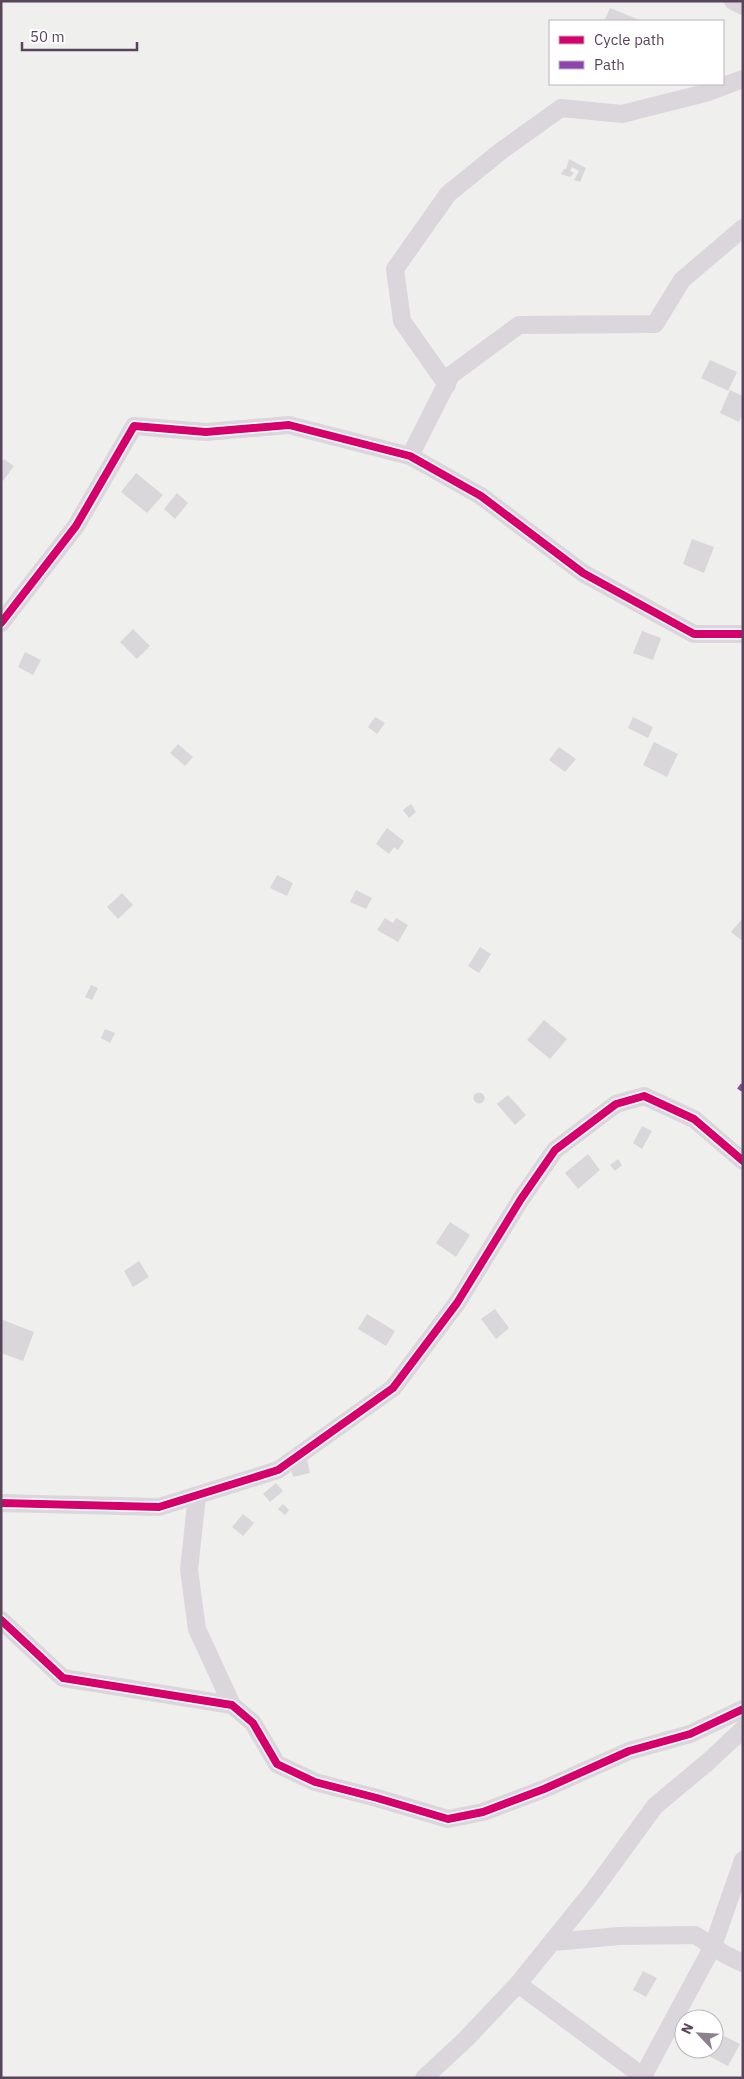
<svg xmlns="http://www.w3.org/2000/svg" width="744" height="2079" font-family="'IBM Plex Sans',sans-serif">
<rect width="100%" height="100%" fill="#efefee"/>
<!-- building -->
<path fill="#dad7da" d="M610,8L642,21H604Z
M569,159L586,168L580,182L574,180L579,171L572,167L570,171L574,173L570,177L561,174L564,169H566Z
M710,360L737,372L728,391L701,378Z
M730,390L743,396V414L739,422L720,413Z
M4,459L14,466L3,481L1,480V463Z
M136,473L163,495L147,513L121,492Z
M177,493L188,503L175,519L164,509Z
M692,539L714,547L704,573L683,564Z
M133,629L150,646L137,659L120,642Z
M642,631L661,638L653,660L633,653Z
M25,652L41,660L33,675L18,667Z
M375,717L385,723L377,734L368,727Z
M633,717L653,727L648,738L628,728Z
M654,742L678,754L667,777L643,765Z
M178,744L193,757L185,766L170,753Z
M559,747L576,759L565,772L549,760Z
M411,804L416,812L409,818L403,810Z
M387,828L404,841L398,850L394,847L389,854L376,844Z
M277,875L293,883L287,896L270,888Z
M356,890L372,898L366,909L350,902Z
M122,893L133,905L118,919L107,907Z
M385,918L393,923L396,918L408,925L398,942L377,930Z
M743,918V939L741,940L731,932Z
M480,947L491,954L479,973L468,966Z
M91,985L98,988L92,1000L85,997Z
M544,1020L567,1039L550,1059L527,1040Z
M105,1029L115,1033L110,1043L101,1038Z
M473.5 1098a5.5 5.5 0 1 1 11 0a5.5 5.5 0 1 1-11 0Z
M508,1095L526,1115L515,1125L497,1104Z
M642,1126L652,1131L642,1149L633,1143Z
M588,1154L600,1170L578,1189L565,1173Z
M618,1159L622,1165L615,1171L610,1165Z
M450,1222L470,1235L456,1257L436,1243Z
M139,1261L149,1277L133,1287L124,1271Z
M495,1309L509,1328L496,1339L481,1319Z
M367,1314L395,1331L386,1346L358,1329Z
M3,1320L34,1332L23,1361L1,1353V1325Z
M307,1460L310,1473L293,1477L290,1465Z
M276,1483L283,1491L270,1502L263,1494Z
M283,1504L289,1510L285,1515L278,1509Z
M243,1514L254,1523L243,1536L232,1527Z
M643,1971L657,1978L646,1997L633,1990Z
M714,2031L740,2044L728,2066L699,2051L700,2049H714Z"/>
<g fill="none" stroke-linecap="round" stroke-linejoin="round">
<!-- minor -->
<path stroke="#dbd6db" stroke-width="18" d="M733,1L743,6
M447,385L402,321L395,269L448,194L501,151L561,108L622,114L705,93L743,79
M410,456L451,375L519,325L655,324L682,280L743,228
M1,623L76,526L134,426L206,432L289,425L410,456L481,496L583,573L694,634H743
M197,1495L189,1570L197,1629L232,1705
M1,1503L159,1507L278,1470L393,1388L457,1303L521,1199L555,1150L616,1104L644,1096L694,1119L743,1161
M1,1620L63,1678L232,1705L253,1723L277,1764L315,1782L377,1798L448,1819L483,1812L544,1789L629,1751L690,1734L743,1709
M554,1942L619,1936L695,1935L726,1955L743,1963
M518,1984L645,2078
M424,2078L466,2039L518,1984L593,1891L655,1806L709,1761L743,1729
M642,2078L713,1946L743,1860"/>
<!-- quiet -->
<path stroke="#8e44ad" stroke-width="6" stroke-dasharray="12 6" stroke-linecap="butt" d="M739,1086L743,1089"/>
<!-- cycleway casing -->
<g stroke="#fff" stroke-width="11">
<path id="cycleway" d="M1,623L76,526L134,426L206,432L289,425L410,456L481,496L583,573L694,634H743
M1,1503L159,1507L278,1470L393,1388L457,1303L521,1199L555,1150L616,1104L644,1096L694,1119L743,1161
M1,1620L63,1678L232,1705L253,1723L277,1764L315,1782L377,1798L448,1819L483,1812L544,1789L629,1751L690,1734L743,1709"/>
</g>
<!-- cycleway -->
<use href="#cycleway" stroke="#d6006c" stroke-width="8"/>
</g>
<!-- border -->
<rect width="744" height="2079" fill="none" stroke="#59445c" stroke-width="5"/>
<!-- legend -->
<rect x="549" y="20" width="175" height="65" fill="#ffffff" stroke="#bdb4be"/>
<rect x="559" y="36" width="25" height="8" fill="#d6006c" stroke="#bdb4be"/>
<text x="594" y="45" font-size="15" fill="#59445c">Cycle path</text>
<rect x="559" y="61" width="25" height="8" fill="#8e44ad" stroke="#bdb4be"/>
<text x="594" y="70" font-size="15" fill="#59445c">Path</text>
<!-- north arrow -->
<g transform="translate(699 2034) rotate(295)"><circle r="24" fill="#ffffff" stroke="#bdb4be"/>
<path d="M0-4L9 19L0 12L-9 19Z" fill="#8e808f"/>
<text y="-8" font-size="14" font-weight="bold" text-anchor="middle" fill="#59445c">N</text>
</g>
<!-- scale -->
<path d="M22 42v8h115v-8" fill="none" stroke="#59445c" stroke-width="2.5"/>
<text x="30" y="42" font-size="15" fill="#59445c" stroke="#ffffff" stroke-width="4" paint-order="stroke">50 m</text>
</svg>
